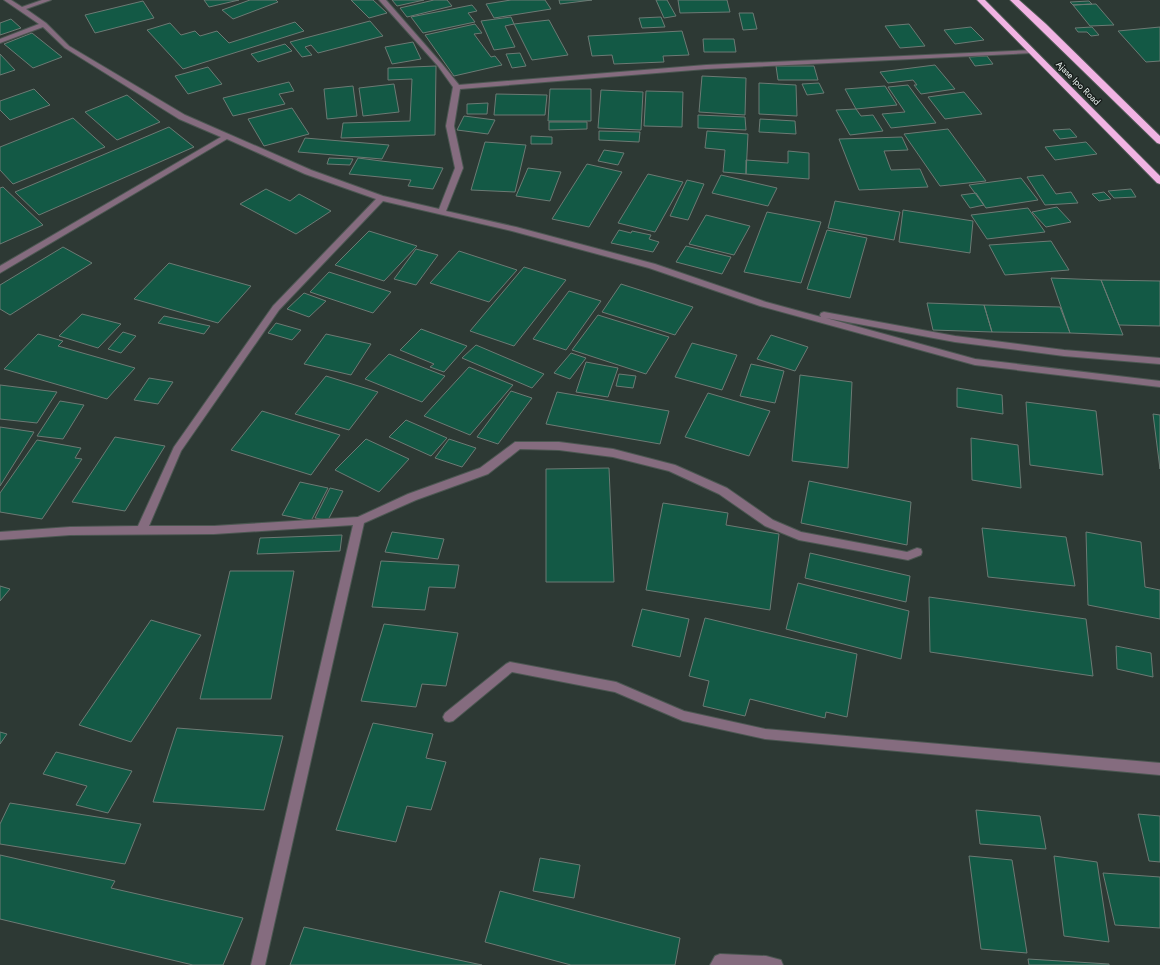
<svg xmlns="http://www.w3.org/2000/svg" width="1160" height="965" font-family="Jost,sans-serif">
<rect width="100%" height="100%" fill="#2d3934"/>
<!-- building -->
<path fill="#135945" stroke="#6c7a74" d="M204,0H239L209,7Z
M250,0H276L278,2L233,19L222,10Z
M351,0H373L387,13L369,18Z
M392,0H424L397,6Z
M434,0H447L452,6L407,17L400,8Z
M511,0H545L551,9L494,18L486,4Z
M559,0H592L560,4Z
M656,0H667L676,16L664,18Z
M678,0H727L730,12L680,13Z
M143,1L154,18L95,33L85,15Z
M1089,1L1092,4L1073,5L1070,2Z
M1096,4L1114,25L1090,26L1073,5Z
M472,5L477,11L468,13L475,22L423,33L411,17Z
M739,13H753L757,29L743,30Z
M511,17L514,24L505,26L515,47L494,50L481,21Z
M661,17L665,27L642,28L639,18Z
M11,19L21,28L0,35V23Z
M549,20L568,55L532,60L514,24Z
M370,21L383,36L318,53L311,45L305,47L312,55L302,57L290,42Z
M295,22L304,31L183,69L147,30L170,23L181,35L195,31L200,36L217,31L229,43Z
M475,24L482,33L474,34L491,57L495,56L502,65L454,76L425,35Z
M909,24L925,46L900,48L885,26Z
M971,27L984,40L955,44L944,30Z
M1092,27L1099,35L1091,36L1087,32H1078L1075,28Z
M1160,27V61L1146,62L1118,31Z
M682,31L689,55L663,56L664,62L614,64L612,55L592,56L588,36Z
M32,33L62,57L33,68L4,44Z
M703,39H734L736,52H704Z
M413,42L421,59L392,64L385,47Z
M285,44L292,51L258,62L251,54Z
M520,53L526,66L512,68L506,54Z
M0,54L15,70L0,75Z
M987,56L993,64L975,66L969,57Z
M935,65L955,89L921,94L914,85H917L913,80L888,83L880,72Z
M436,66L435,135L341,138L343,123L410,121L412,79L388,80V68Z
M776,66H814L818,80H778Z
M208,67L222,84L188,94L175,76Z
M702,76L746,78L745,115L699,112Z
M289,82L294,91L279,94L285,104L233,116L223,98Z
M759,83L796,85L797,116L759,114Z
M819,83L824,93L807,95L802,84Z
M394,84L399,112L363,116L359,88Z
M908,85L936,123L891,128L882,114L905,112L888,87Z
M353,86L357,116L327,119L324,89Z
M885,86L897,105L856,109L845,89Z
M34,89L50,105L10,120L0,110V101Z
M550,89H591V121H548Z
M601,90L643,92L641,130L598,128Z
M646,91L683,92L682,127L644,126Z
M964,92L982,114L945,119L928,97Z
M496,94L547,95L545,115H494Z
M127,95L160,122L117,140L85,112Z
M488,103L487,114H467V104Z
M292,108L309,134L264,146L248,119Z
M856,109L861,116L873,115L883,131L850,135L836,110Z
M698,115L745,117L746,130L698,128Z
M464,116L495,120L488,134L457,130Z
M73,118L105,147L13,184L0,170V147Z
M760,119L795,121L796,134L759,132Z
M549,122H587V129L549,130Z
M169,127L194,147L39,215L15,192Z
M948,129L986,181L940,186L904,134Z
M1070,129L1077,137L1060,139L1053,130Z
M599,131L640,132L639,142L599,140Z
M707,131L748,134L746,174L723,172L725,150L705,148Z
M531,136L552,137V144H531Z
M902,137L908,150L884,151L891,170L920,169L928,187L859,190L839,139Z
M305,138L389,145L382,159L298,152Z
M485,142L526,145L515,192L471,190Z
M1086,142L1097,154L1055,160L1045,147Z
M604,150L624,153L618,165L598,161Z
M788,151L809,153V179L746,174V160L788,163Z
M329,158L353,159L350,165L327,164Z
M358,158L381,161L443,168L433,189L408,186L411,180L349,174Z
M587,164L622,172L589,227L552,219Z
M528,168L561,172L550,201L516,196Z
M648,174L683,182L655,232L618,223Z
M721,175L777,188L768,206L712,193Z
M1043,175L1056,194L1071,192L1078,203L1045,205L1027,177Z
M1021,178L1038,200L986,208L969,185Z
M687,180L704,184L688,220L670,216Z
M3,187L43,225L0,244V188Z
M266,189L290,201L299,194L331,211L296,234L240,204Z
M1131,189L1136,197L1114,198L1108,191Z
M1104,192L1111,199L1099,201L1092,194Z
M976,193L984,205L970,208L961,195Z
M835,201L900,212L894,240L828,228Z
M1057,207L1071,222L1046,227L1032,212Z
M1028,208L1045,232L987,239L971,215Z
M903,210L973,221L970,253L899,242Z
M767,212L821,222L801,283L744,272Z
M706,215L750,226L734,255L689,244Z
M619,230L631,233L632,231L651,235L649,239L659,242L653,252L611,243Z
M827,230L867,238L850,298L807,289Z
M369,231L417,246L384,281L335,265Z
M1051,241L1069,270L1005,275L989,245Z
M686,246L731,257L722,274L676,262Z
M63,247L92,263L10,315L0,309V285Z
M416,249L438,255L416,285L394,279Z
M459,251L517,270L489,302L430,283Z
M169,263L251,286L218,323L134,299Z
M524,267L566,280L514,346L470,331Z
M329,272L391,292L373,313L310,292Z
M1051,278L1101,280L1123,335L1070,333Z
M1101,280L1160,281V326L1119,325Z
M621,284L693,307L675,335L602,312Z
M569,291L601,301L566,350L533,339Z
M304,293L326,301L309,317L287,309Z
M927,303L984,305L992,332L933,330Z
M984,305L1060,307L1070,333L992,332Z
M82,314L121,324L98,348L59,336Z
M598,315L669,337L646,374L572,350Z
M164,316L210,326L204,334L158,323Z
M276,323L301,330L292,340L268,333Z
M421,329L467,346L444,372L430,367L434,364L400,350Z
M123,332L136,336L121,353L108,349Z
M38,334L63,341L58,346L135,368L107,399L4,369Z
M326,334L371,344L351,375L304,364Z
M771,335L808,347L795,371L757,359Z
M692,343L737,355L722,390L675,377Z
M476,345L544,374L532,388L462,358Z
M571,353L586,358L570,379L554,373Z
M389,354L445,376L422,402L365,379Z
M586,362L618,368L608,397L576,392Z
M751,364L784,371L775,403L740,396Z
M469,367L513,385L470,435L424,416Z
M619,374L636,376L633,388L616,386Z
M800,375L852,382L848,468L792,461Z
M326,376L378,392L349,430L295,414Z
M149,378L173,382L158,404L134,400Z
M0,385L57,392L37,423L0,419Z
M957,388L1002,395L1003,414L957,407Z
M511,391L532,398L498,444L477,437Z
M557,392L669,411L660,444L546,424Z
M708,393L770,411L749,456L685,437Z
M60,401L84,405L63,439L37,436Z
M1026,402L1096,411L1103,475L1030,465Z
M262,411L340,435L311,475L231,450Z
M1153,414L1160,415V469Z
M406,420L447,438L431,456L389,437Z
M0,427L34,432L0,486Z
M115,437L165,446L125,511L72,502Z
M971,438L1018,445L1021,488L972,480Z
M366,439L409,459L379,492L335,470Z
M449,439L476,448L462,467L435,458Z
M37,440L81,448L75,458L82,459L42,519L0,512V493Z
M609,468L614,582H546V469Z
M809,481L911,502L907,545L801,523Z
M300,482L328,488L311,521L282,515Z
M330,488L343,491L328,520L315,518Z
M663,503L728,513L726,525L779,534L770,610L646,590Z
M982,528L1066,537L1075,586L988,577Z
M392,532L444,539L438,559L385,552Z
M1086,532L1141,542L1145,587L1160,590V619L1088,605Z
M342,535L340,551L257,554L260,538Z
M810,553L910,576L906,602L805,578Z
M381,561L459,565L455,588L429,587L425,610L372,607Z
M230,571H294L271,699H200Z
M798,583L909,611L901,659L786,629Z
M0,586L10,589L0,601Z
M929,597L1086,619L1093,676L930,652Z
M642,609L689,619L680,657L632,646Z
M705,618L857,654L847,717L826,712L825,718L750,699L745,716L703,706L709,681L689,676Z
M151,620L201,635L131,742L79,725Z
M384,624L458,633L446,686L422,684L416,707L361,701Z
M1116,646L1151,653L1153,677L1117,669Z
M373,723L433,734L426,758L446,762L431,810L407,806L396,842L336,830Z
M177,728L283,736L264,810L153,802Z
M0,732L7,734L0,744Z
M56,752L132,771L108,813L76,805L87,786L43,774Z
M10,803L141,824L125,864L0,844V824Z
M976,810L1040,816L1046,849L980,844Z
M1138,814L1160,816V862L1149,861Z
M0,855L115,881L111,888L243,918L223,965H193L0,919Z
M969,856L1012,860L1027,953L981,949Z
M1054,856L1097,862L1109,942L1064,936Z
M540,858L580,865L574,898L533,891Z
M1103,873L1160,877V928L1115,925Z
M500,891L680,938L675,965H571L485,942Z
M304,927L482,965H290Z
M1028,959L1109,964V965H1029Z"/>
<g fill="none" stroke-linecap="round" stroke-linejoin="round">
<!-- minor casing -->
<g stroke="#4c5752" stroke-width="2">
<path id="minor" d="M4,0H11L22,7L42,0H51L26,9L46,23L69,46L185,115L311,170L383,196L439,209L455,168L446,126L453,87L438,66L379,0H386L442,64L459,85L706,65L1034,50L1035,51L1032,53L706,69L460,89L454,126L463,168L446,211L516,227L655,264L766,302L821,317L820,315L821,313L824,312L955,336L1064,350L1160,358V364L1064,356L955,342L826,318L975,359L1160,381V387L975,365L760,306L649,268L512,231L383,201L279,310L181,451L149,526H214L358,517L408,494L480,468L515,442H559L613,449L675,465L727,488L773,520L801,532L907,552L917,548L921,549L922,552L921,555L908,560L799,540L765,526L719,494L669,471L613,457L559,450L520,449L488,474L416,500L364,523L265,965H251L353,525L214,534L70,535L0,540V532L70,527L138,526L174,447L273,306L376,199L305,174L227,139L0,273V266L221,137L179,119L65,48L43,27L0,43V39L39,24Z
M510,662L616,682L684,711L765,729L1160,763V775L765,739L683,721L615,692L512,672L453,721L449,722L445,721L443,717L445,713L506,664Z
M720,954L766,956L781,960L783,965H710L715,956Z"/>
</g>
<!-- highway casing -->
<g stroke="#4c5752" stroke-width="2">
<path id="highway" d="M977,0H985L1160,176V184L1157,183Z
M1010,0H1019L1046,24L1160,136V144L1157,143Z"/>
</g>
<!-- minor -->
<use href="#minor" fill="#856c7f" fill-rule="evenodd"/>
<!-- highway -->
<use href="#highway" fill="#f1b3e3" fill-rule="evenodd"/>
</g>
<g text-anchor="middle" stroke-width="3" stroke-linejoin="round" paint-order="stroke">
<!-- far-street labels -->
<g font-size="9" fill="#edf5f2" stroke="#191f1d">
<text transform="translate(1078 83) rotate(45)" y="3">Ajase Ipo Road</text>
</g>
</g>
</svg>
